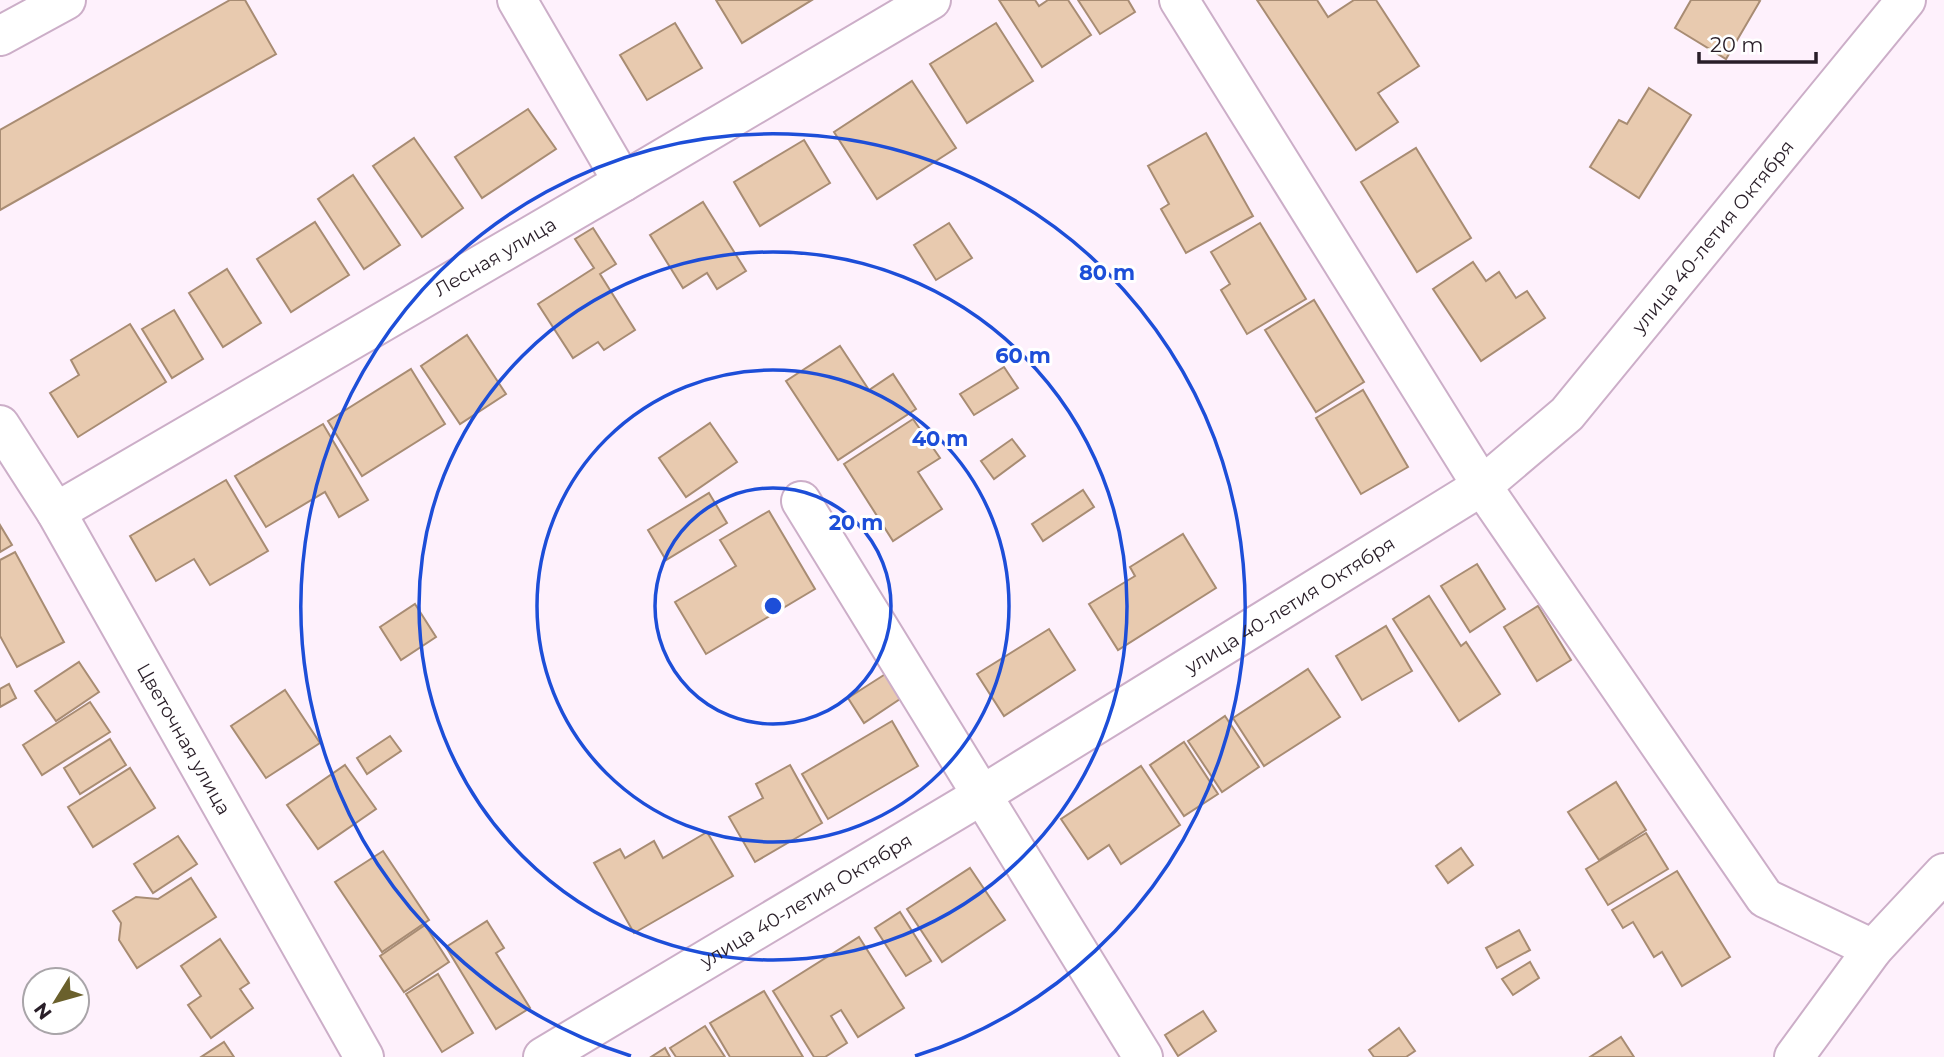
<svg xmlns="http://www.w3.org/2000/svg" width="1944" height="1057" font-family="Montserrat,sans-serif">
	<style>
		.building { fill: #e8caaf; stroke: #a88c73; stroke-width: 2 }
		.lines { fill: none; stroke-linecap: round; stroke-linejoin: round }
		.minor-casing { stroke: #ccaec8; stroke-width: 42 }
		.minor { stroke: #fff; stroke-width: 38 }
		.ring { fill: none; stroke: #1d4ed8; stroke-width: 3.5 }
		.labels { text-anchor: middle; stroke-width: 6; stroke-linejoin: round; paint-order: stroke }
		.street-label { font-size: 19px; fill: #291e28; stroke: #fff }
		.centre { fill: #1d4ed8; stroke: #fff; stroke-width: 3.5 }
		.ring-label { font-size: 21px; text-anchor: middle; font-weight: bold; fill: #1d4ed8; stroke: #fff; stroke-width: 6; stroke-linejoin: round; paint-order: stroke }
	</style>
	<rect width="100%" height="100%" fill="#fef1fc"/>
	<g class="building">
		<polygon points="230,0 245,0 276,54 0,210 0,130"/>
		<polygon points="716,0 812,0 742,43"/>
		<polygon points="999,0 1035,0 1039,6 1048,0 1068,0 1091,35 1042,67"/>
		<polygon points="1078,0 1128,0 1135,12 1100,34"/>
		<polygon points="1257,0 1317,0 1328,17 1354,0 1376,0 1419,66 1378,93 1398,122 1356,150"/>
		<polygon points="1691,0 1758,0 1760,1 1726,59 1675,28"/>
		<polygon points="675,23 702,68 647,100 620,55"/>
		<polygon points="996,23 1033,81 967,123 930,64"/>
		<polygon points="912,81 956,148 877,199 834,132"/>
		<polygon points="1649,88 1691,115 1639,198 1590,167 1619,120 1627,124"/>
		<polygon points="528,109 556,149 482,198 455,157"/>
		<polygon points="1206,133 1253,216 1186,253 1161,209 1169,204 1148,166"/>
		<polygon points="414,138 463,208 422,237 373,166"/>
		<polygon points="804,140 830,183 760,226 734,182"/>
		<polygon points="1416,148 1471,238 1417,272 1361,182"/>
		<polygon points="353,175 400,245 364,269 318,199"/>
		<polygon points="703,202 746,271 717,289 707,273 683,288 650,235"/>
		<polygon points="315,222 349,275 291,312 257,259"/>
		<polygon points="949,223 972,258 936,280 914,245"/>
		<polygon points="1260,223 1306,299 1247,334 1221,290 1230,284 1211,252"/>
		<polygon points="593,228 616,264 600,274 635,330 604,350 598,342 573,358 538,304 594,268 575,239"/>
		<polygon points="1473,262 1486,281 1499,272 1516,298 1527,291 1545,318 1481,361 1433,289"/>
		<polygon points="227,269 261,323 223,347 189,293"/>
		<polygon points="1314,300 1364,382 1316,412 1265,330"/>
		<polygon points="174,310 203,359 172,378 142,329"/>
		<polygon points="130,324 166,382 78,437 50,393 79,375 71,360"/>
		<polygon points="467,335 506,394 460,424 421,366"/>
		<polygon points="840,346 869,390 893,374 916,409 838,460 786,381"/>
		<polygon points="1004,367 1018,388 974,415 960,394"/>
		<polygon points="411,369 445,424 362,476 328,421"/>
		<polygon points="1363,390 1408,467 1361,494 1316,418"/>
		<polygon points="913,419 940,458 918,472 942,509 893,541 844,464"/>
		<polygon points="710,423 737,462 686,497 659,458"/>
		<polygon points="323,424 368,500 339,517 325,492 266,527 235,476"/>
		<polygon points="1012,439 1025,456 994,479 981,461"/>
		<polygon points="226,480 268,551 210,585 194,559 156,581 130,536"/>
		<polygon points="1083,490 1094,507 1043,541 1032,524"/>
		<polygon points="709,493 727,523 666,560 648,530"/>
		<polygon points="769,511 815,589 706,654 675,602 736,566 720,540"/>
		<polygon points="0,525 12,545 0,552"/>
		<polygon points="1183,534 1216,588 1118,650 1089,604 1135,576 1130,567"/>
		<polygon points="15,552 64,642 17,667 0,636 0,560"/>
		<polygon points="1477,564 1505,609 1470,632 1441,586"/>
		<polygon points="1429,596 1461,646 1466,642 1500,694 1459,721 1393,619"/>
		<polygon points="415,604 436,637 401,660 380,627"/>
		<polygon points="1538,606 1571,660 1537,681 1504,627"/>
		<polygon points="1386,626 1412,671 1362,700 1336,656"/>
		<polygon points="1049,629 1075,670 1004,716 977,674"/>
		<polygon points="79,662 99,692 56,721 35,691"/>
		<polygon points="1308,669 1340,717 1264,766 1233,718"/>
		<polygon points="887,673 903,697 864,723 848,698"/>
		<polygon points="9,684 16,698 0,707 0,689"/>
		<polygon points="285,690 320,743 266,778 231,726"/>
		<polygon points="90,702 110,732 42,775 23,745"/>
		<polygon points="1225,716 1259,767 1222,792 1188,741"/>
		<polygon points="892,721 918,766 828,819 802,774"/>
		<polygon points="390,736 401,751 367,774 357,758"/>
		<polygon points="110,739 126,765 80,794 64,768"/>
		<polygon points="1184,742 1218,794 1184,816 1150,765"/>
		<polygon points="345,765 376,809 318,849 287,805"/>
		<polygon points="790,765 822,823 755,862 729,817 763,798 756,784"/>
		<polygon points="1141,766 1180,825 1121,864 1109,845 1088,859 1061,819"/>
		<polygon points="130,768 155,808 93,847 68,807"/>
		<polygon points="1616,782 1646,830 1599,860 1568,812"/>
		<polygon points="707,832 733,876 634,933 594,863 620,849 625,858 654,841 663,858"/>
		<polygon points="1646,833 1668,869 1608,905 1586,869"/>
		<polygon points="178,836 197,864 153,893 134,864"/>
		<polygon points="1461,848 1473,865 1448,883 1436,866"/>
		<polygon points="383,851 429,920 382,952 335,882"/>
		<polygon points="970,868 1005,920 942,962 907,909"/>
		<polygon points="1677,871 1730,957 1682,986 1662,952 1654,957 1633,922 1623,928 1612,910"/>
		<polygon points="191,878 216,917 137,968 119,940 121,923 113,911 136,897 158,899"/>
		<polygon points="900,912 931,961 906,976 875,928"/>
		<polygon points="487,921 504,948 496,953 530,1008 496,1029 446,947"/>
		<polygon points="425,925 449,962 404,992 380,956"/>
		<polygon points="1519,930 1530,950 1497,968 1486,948"/>
		<polygon points="859,937 904,1008 858,1037 841,1010 831,1016 847,1043 825,1057 814,1057 773,991"/>
		<polygon points="220,939 249,983 240,989 253,1008 211,1038 188,1005 201,996 181,966"/>
		<polygon points="1530,962 1539,978 1513,995 1502,979"/>
		<polygon points="438,974 473,1033 442,1052 406,994"/>
		<polygon points="764,991 803,1057 730,1057 710,1023"/>
		<polygon points="1203,1011 1216,1031 1178,1056 1165,1035"/>
		<polygon points="705,1026 725,1057 676,1057 670,1048"/>
		<polygon points="1399,1028 1415,1051 1406,1057 1374,1057 1369,1050"/>
		<polygon points="1621,1037 1634,1057 1590,1057"/>
		<polygon points="224,1042 234,1057 201,1057"/>
		<polygon points="665,1048 670,1057 651,1057"/>
	</g>
	<g class="lines">
		<defs>
			<g id="minor">
				<polyline points="517,0 623,182"/>
				<polyline points="1179,0 1482,486 1765,898 1873,949 1794,1057"/>
				<polyline points="0,36 66,0"/>
				<path id="s1" d="M0 425 56 512 364 1057"/>
				<polyline points="801,501 1143,1057"/>
				<path id="s2" d="M56 512 623 182 931 0"/>
				<polyline points="1873,949 1944,873"/>
				<path id="s3" d="M543 1057 982 795 1482 486 1567 414 1906 0"/>
			</g>
		</defs>
		<use href="#minor" class="minor-casing"/>
		<use href="#minor" class="minor"/>
	</g>
	<g class="ring">
		<circle cx="773" cy="606" r="118"/>
		<circle cx="773" cy="606" r="236"/>
		<circle cx="773" cy="606" r="354"/>
		<path d="M631 1056A472 472 0 1 1 915 1056"/>
	</g>
	<g class="labels">
		<g class="street-label">
			<text dy="7" stroke="none"><textPath href="#s3" startOffset="1440">улица 40-летия Октября</textPath></text>
			<text dy="7" stroke="none"><textPath href="#s2" startOffset="508">Лесная улица</textPath></text>
			<text dy="7" stroke="none"><textPath href="#s3" startOffset="873">улица 40-летия Октября</textPath></text>
			<text dy="7" stroke="none"><textPath href="#s1" startOffset="364">Цветочная улица</textPath></text>
			<text dy="7" stroke="none"><textPath href="#s3" startOffset="306">улица 40-летия Октября</textPath></text>
		</g>
	</g>
	<circle cx="773" cy="606" r="10" class="centre"/>
	<g class="ring-label">
		<text x="1107" y="280">80 m</text>
		<text x="1023" y="363">60 m</text>
		<text x="940" y="446">40 m</text>
		<text x="856" y="530">20 m</text>
	</g>
	<g transform="translate(56 1001) rotate(233)"><circle r="33" fill="#ffffff" stroke="#a9a5a9" stroke-width="2"/>
	<path d="M0-5L12 26L0 18L-12 26Z" fill="#6a602c"/>
	<text y="-10" font-size="19" font-weight="bold" text-anchor="middle" fill="#291e28">N</text>
	</g>
	<path d="M1699 52v10h117v-10" fill="none" stroke="#291e28" stroke-width="3.5"/>
	<text x="1710" y="52" font-size="21" fill="#291e28" stroke="#ffffff" stroke-width="5" paint-order="stroke">20 m</text>
</svg>
